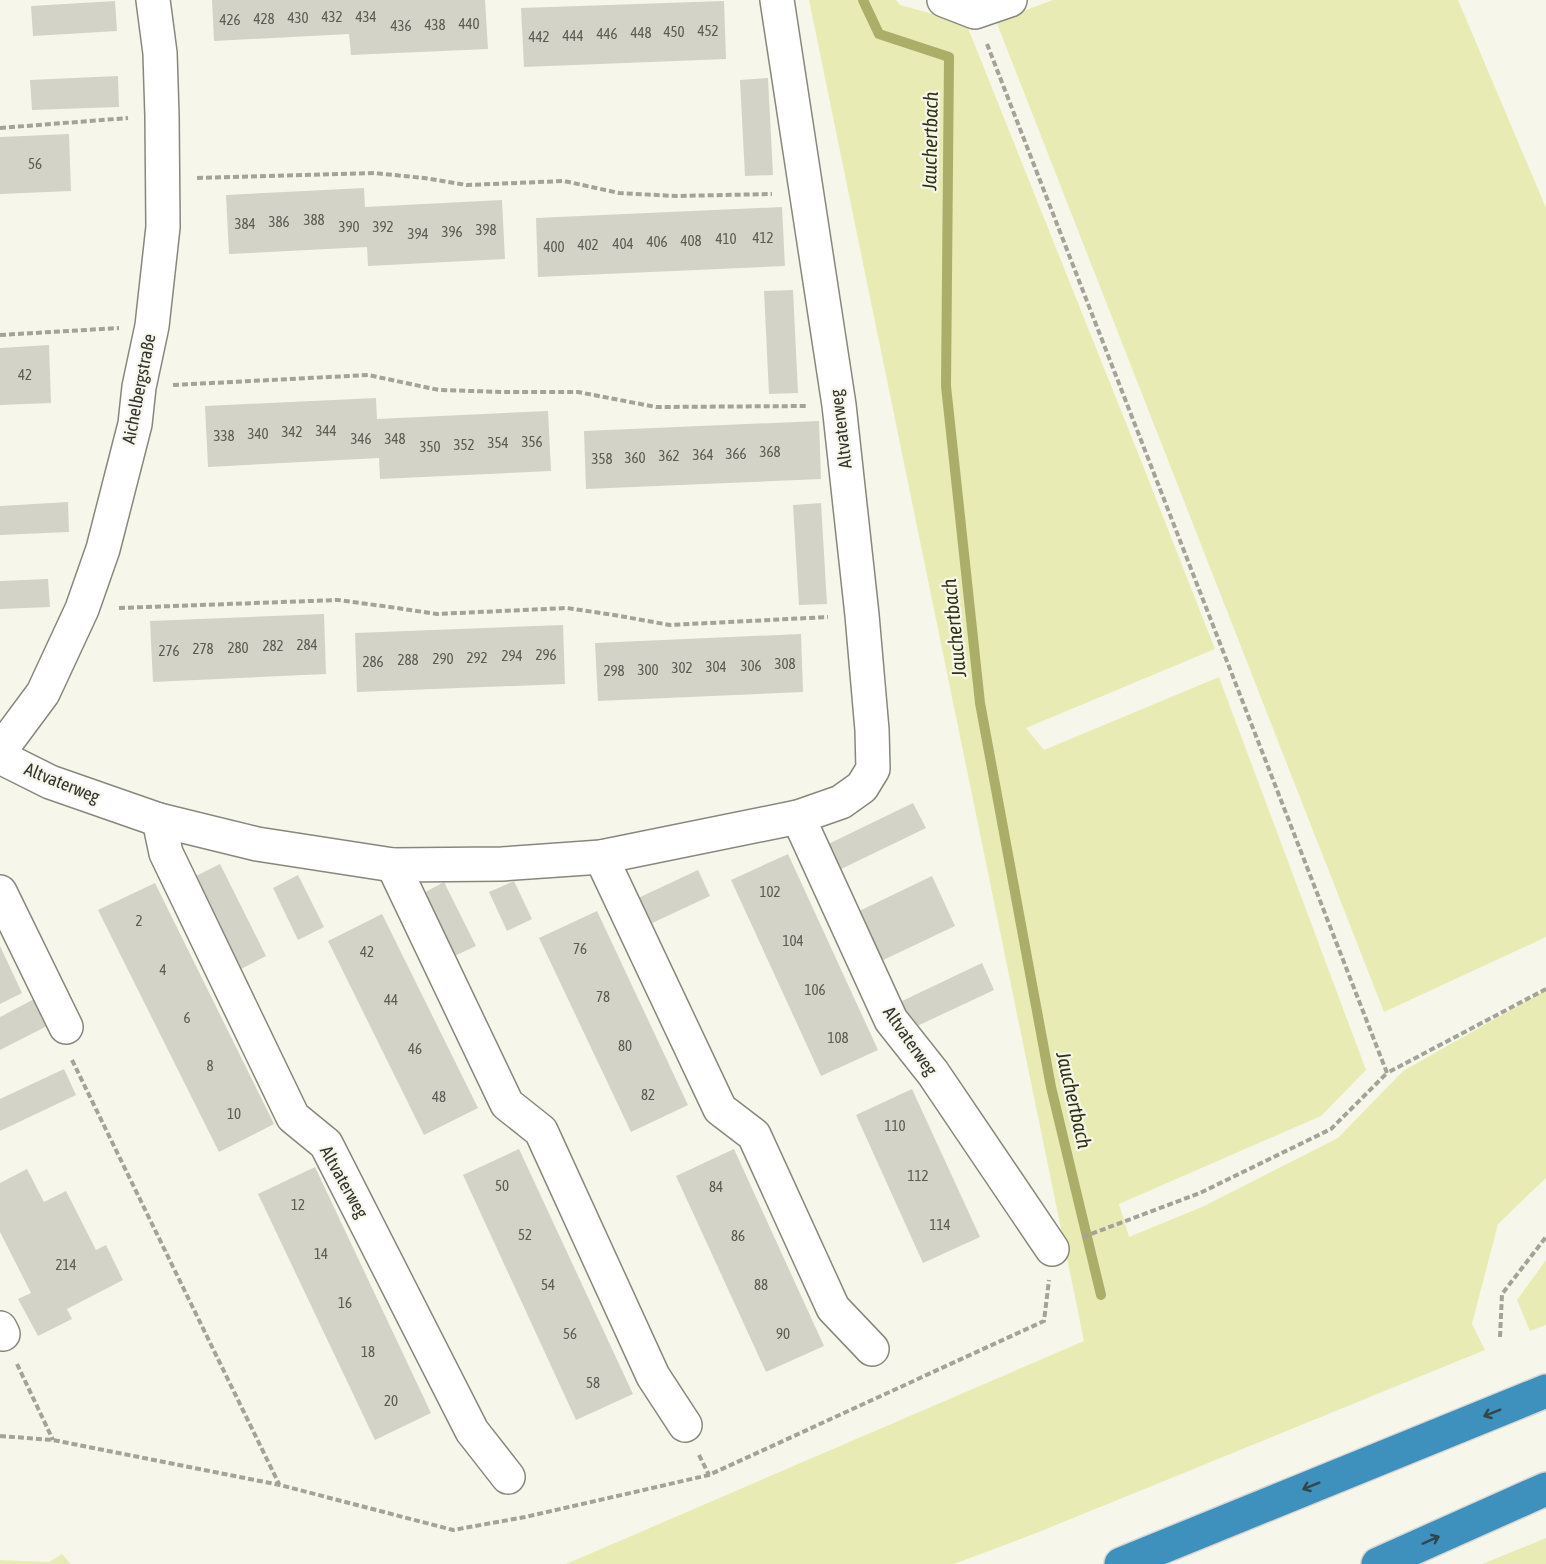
<svg xmlns="http://www.w3.org/2000/svg" width="1546" height="1564" font-family="'Asap Condensed',sans-serif">
	<style>
		.green { fill: #e8ecb4 }
		.lines { fill: none; stroke-linecap: round; stroke-linejoin: round }
		.stream { stroke: #aaae69; stroke-width: 10 }
		.building { fill: #d3d4c7 }
		.street-casing { stroke: #87887c; stroke-width: 36 }
		.highway-casing { stroke: #d6d6d5; stroke-width: 36 }
		.path { stroke: #a2a399; stroke-width: 4; stroke-dasharray: 6 3; stroke-linecap: butt }
		.street { stroke: #fff; stroke-width: 33 }
		.highway { stroke: #3e90bd; stroke-width: 33 }
		.oneway { stroke: #35464b }
		.labels { text-anchor: middle; stroke-width: 4.5; stroke-linejoin: round; paint-order: stroke }
		.number-label { font-size: 15px; fill: #5b5c55 }
		.street-label { font-size: 18px; fill: #33342f; stroke: #f6f7ea }
		.water-label { font-size: 20px; font-style: italic; fill: #303112; stroke: #f6f7ea }
	</style>
	<rect width="100%" height="100%" fill="#f6f7ea"/>
	<g class="green">
		<polygon points="809,0 896,0 900,5 966,23 1140,458 1215,649 1026,728 1044,750 1219,677 1366,1070 1321,1116 1119,1204 1129,1237 1204,1206 1338,1138 1403,1071 1546,990 1546,1178 1498,1224 1472,1324 1485,1350 1034,1534 954,1564 566,1564 1084,1341"/>
		<polygon points="1053,0 1458,0 1546,208 1546,937 1384,1012 996,21"/>
		<polygon points="1546,1260 1546,1325 1530,1331 1517,1300"/>
		<polygon points="1546,1538 1546,1564 1482,1564"/>
		<polygon points="62,1554 71,1564 0,1564 0,1560 49,1562"/>
	</g>
	<g class="lines">
		<polyline class="stream" points="863,0 879,34 949,57 946,386 980,703 1051,1087 1101,1295"/>
	</g>
	<g class="building">
		<polygon points="212,0 485,0 488,49 351,55 349,34 214,41"/>
		<polygon points="115,1 117,31 33,36 31,6"/>
		<polygon points="724,1 726,59 524,67 521,8"/>
		<polygon points="118,76 119,107 32,110 30,80"/>
		<polygon points="768,78 773,175 745,176 740,80"/>
		<polygon points="69,134 71,191 0,194 0,137"/>
		<polygon points="364,188 365,207 502,200 505,259 368,266 367,247 229,254 226,195"/>
		<polygon points="782,207 785,266 538,277 536,218"/>
		<polygon points="793,290 798,393 769,394 764,291"/>
		<polygon points="49,345 51,403 0,405 0,348"/>
		<polygon points="376,398 377,419 548,411 551,471 380,479 379,458 208,467 205,406"/>
		<polygon points="819,421 821,479 586,489 584,431"/>
		<polygon points="68,502 69,532 0,535 0,506"/>
		<polygon points="821,503 827,604 799,605 793,505"/>
		<polygon points="48,579 50,607 0,609 0,581"/>
		<polygon points="324,614 326,674 153,682 150,621"/>
		<polygon points="563,625 565,684 357,692 355,633"/>
		<polygon points="801,634 803,692 598,701 595,643"/>
		<polygon points="913,803 926,828 835,872 822,847"/>
		<polygon points="788,854 878,1050 821,1076 731,880"/>
		<polygon points="220,864 266,956 239,970 192,878"/>
		<polygon points="698,870 710,896 646,926 634,900"/>
		<polygon points="298,875 324,927 298,940 273,888"/>
		<polygon points="932,876 955,926 877,963 853,914"/>
		<polygon points="514,881 532,919 507,931 489,892"/>
		<polygon points="444,882 476,946 450,958 420,895"/>
		<polygon points="155,883 274,1124 219,1152 98,910"/>
		<polygon points="597,911 688,1105 631,1132 539,938"/>
		<polygon points="382,914 478,1108 424,1135 328,941"/>
		<polygon points="0,946 22,993 0,1004"/>
		<polygon points="982,963 994,990 913,1028 900,1002"/>
		<polygon points="36,998 49,1025 0,1050 0,1017"/>
		<polygon points="64,1069 76,1095 0,1131 0,1099"/>
		<polygon points="912,1089 980,1237 923,1263 856,1115"/>
		<polygon points="519,1149 633,1394 576,1420 463,1175"/>
		<polygon points="734,1149 824,1346 766,1372 676,1176"/>
		<polygon points="315,1167 431,1413 375,1440 258,1194"/>
		<polygon points="27,1169 44,1202 66,1191 96,1250 106,1245 123,1280 67,1309 72,1319 38,1336 18,1299 31,1293 0,1232 0,1183"/>
	</g>
	<g class="lines">
		<defs>
			<g id="street">
				<polyline points="944,0 975,12 1010,0"/>
				<polyline points="0,751 43,693 82,609 103,549 135,424 139,387 152,326 163,227 162,116 160,53 153,0"/>
				<polyline points="0,757 50,782 159,820 257,844 393,865 502,864 601,857 798,817 841,802 862,787 873,769 872,730 862,615 839,405 777,0"/>
				<polyline points="798,817 891,1020 933,1073 1052,1249"/>
				<polyline points="159,820 166,853 293,1117 326,1144 472,1431 508,1477"/>
				<polyline points="601,857 720,1109 754,1135 833,1308 872,1349"/>
				<polyline points="393,865 507,1104 541,1131 653,1376 685,1425"/>
				<polyline points="0,892 66,1027"/>
				<polyline points="0,1328 3,1334"/>
			</g>
			<g id="highway">
				<polyline points="1121,1564 1546,1391"/>
				<polyline points="1378,1564 1546,1489"/>
			</g>
		</defs>
		<use href="#street" class="street-casing"/>
		<use href="#highway" class="highway-casing"/>
		<g class="path">
			<polyline points="987,44 1387,1073 1546,989"/>
			<polyline points="0,128 128,118"/>
			<polyline points="197,178 374,173 424,178 467,185 564,181 619,193 675,196 772,194"/>
			<polyline points="0,335 119,328"/>
			<polyline points="173,385 368,375 439,390 504,392 578,392 656,407 807,406"/>
			<polyline points="119,608 338,600 390,607 437,614 567,608 614,615 670,625 828,617"/>
			<polyline points="72,1060 279,1484"/>
			<polyline points="1083,1237 1200,1193 1331,1129 1387,1073"/>
			<polyline points="1500,1337 1502,1294 1546,1237"/>
			<polyline points="17,1364 53,1440"/>
			<polyline points="0,1436 53,1440 280,1485 453,1530 525,1517 709,1475 1044,1321 1049,1280"/>
			<polyline points="699,1455 709,1475"/>
		</g>
		<use href="#street" class="street"/>
		<use href="#highway" class="highway"/>
	</g>
	<defs><path id="oneway-shaft" d="M-6 0H5M1.5-3L5.5 0L1.5 3" fill="none" stroke-width="1.6" stroke-linecap="round" stroke-linejoin="round" transform="scale(1.5)"/></defs>
	<g class="oneway">
		<use href="#oneway-shaft" transform="translate(1492 1413) rotate(158)"/>
		<use href="#oneway-shaft" transform="translate(1311 1486) rotate(158)"/>
		<use href="#oneway-shaft" transform="translate(1431 1540) rotate(-24)"/>
	</g>
	<g class="labels">
		<g class="number-label">
			<text x="332" y="22">432</text>
			<text x="366" y="22">434</text>
			<text x="298" y="23">430</text>
			<text x="264" y="24">428</text>
			<text x="230" y="25">426</text>
			<text x="469" y="29">440</text>
			<text x="435" y="30">438</text>
			<text x="401" y="31">436</text>
			<text x="708" y="36">452</text>
			<text x="674" y="37">450</text>
			<text x="641" y="38">448</text>
			<text x="607" y="39">446</text>
			<text x="573" y="41">444</text>
			<text x="539" y="42">442</text>
			<text x="35" y="169">56</text>
			<text x="314" y="225">388</text>
			<text x="279" y="227">386</text>
			<text x="245" y="229">384</text>
			<text x="349" y="232">390</text>
			<text x="383" y="232">392</text>
			<text x="486" y="235">398</text>
			<text x="452" y="237">396</text>
			<text x="418" y="239">394</text>
			<text x="763" y="243">412</text>
			<text x="726" y="244">410</text>
			<text x="691" y="246">408</text>
			<text x="657" y="247">406</text>
			<text x="623" y="249">404</text>
			<text x="588" y="250">402</text>
			<text x="554" y="252">400</text>
			<text x="25" y="380">42</text>
			<text x="326" y="436">344</text>
			<text x="292" y="437">342</text>
			<text x="258" y="439">340</text>
			<text x="224" y="441">338</text>
			<text x="361" y="444">346</text>
			<text x="395" y="444">348</text>
			<text x="532" y="447">356</text>
			<text x="498" y="448">354</text>
			<text x="464" y="450">352</text>
			<text x="430" y="452">350</text>
			<text x="770" y="457">368</text>
			<text x="736" y="459">366</text>
			<text x="703" y="460">364</text>
			<text x="669" y="461">362</text>
			<text x="635" y="463">360</text>
			<text x="602" y="464">358</text>
			<text x="307" y="650">284</text>
			<text x="273" y="651">282</text>
			<text x="238" y="653">280</text>
			<text x="203" y="654">278</text>
			<text x="169" y="656">276</text>
			<text x="546" y="660">296</text>
			<text x="512" y="661">294</text>
			<text x="477" y="663">292</text>
			<text x="443" y="664">290</text>
			<text x="408" y="665">288</text>
			<text x="373" y="667">286</text>
			<text x="785" y="669">308</text>
			<text x="751" y="671">306</text>
			<text x="716" y="672">304</text>
			<text x="682" y="673">302</text>
			<text x="648" y="675">300</text>
			<text x="614" y="676">298</text>
			<text x="770" y="897">102</text>
			<text x="139" y="926">2</text>
			<text x="793" y="946">104</text>
			<text x="580" y="954">76</text>
			<text x="367" y="957">42</text>
			<text x="163" y="975">4</text>
			<text x="815" y="995">106</text>
			<text x="603" y="1002">78</text>
			<text x="391" y="1005">44</text>
			<text x="187" y="1023">6</text>
			<text x="838" y="1043">108</text>
			<text x="625" y="1051">80</text>
			<text x="415" y="1054">46</text>
			<text x="210" y="1071">8</text>
			<text x="648" y="1100">82</text>
			<text x="439" y="1102">48</text>
			<text x="234" y="1119">10</text>
			<text x="895" y="1131">110</text>
			<text x="918" y="1181">112</text>
			<text x="502" y="1191">50</text>
			<text x="716" y="1192">84</text>
			<text x="298" y="1210">12</text>
			<text x="940" y="1230">114</text>
			<text x="525" y="1240">52</text>
			<text x="738" y="1241">86</text>
			<text x="321" y="1259">14</text>
			<text x="66" y="1270">214</text>
			<text x="548" y="1290">54</text>
			<text x="761" y="1290">88</text>
			<text x="345" y="1308">16</text>
			<text x="570" y="1339">56</text>
			<text x="783" y="1339">90</text>
			<text x="368" y="1357">18</text>
			<text x="593" y="1388">58</text>
			<text x="391" y="1406">20</text>
		</g>
		<g class="street-label">
			<text transform="translate(139 389) rotate(-79)" y="6">Aichelbergstraße</text>
			<text transform="translate(841 429) rotate(-97)" y="6">Altvaterweg</text>
			<text transform="translate(62 783) rotate(22)" y="6">Altvaterweg</text>
			<text transform="translate(910 1041) rotate(55)" y="6">Altvaterweg</text>
			<text transform="translate(344 1182) rotate(61)" y="6">Altvaterweg</text>
		</g>
		<g class="water-label">
			<text transform="translate(930 141) rotate(-89)" y="7">Jauchertbach</text>
			<text transform="translate(954 628) rotate(-96)" y="7">Jauchertbach</text>
			<text transform="translate(1074 1100) rotate(77)" y="7">Jauchertbach</text>
		</g>
	</g>
</svg>
